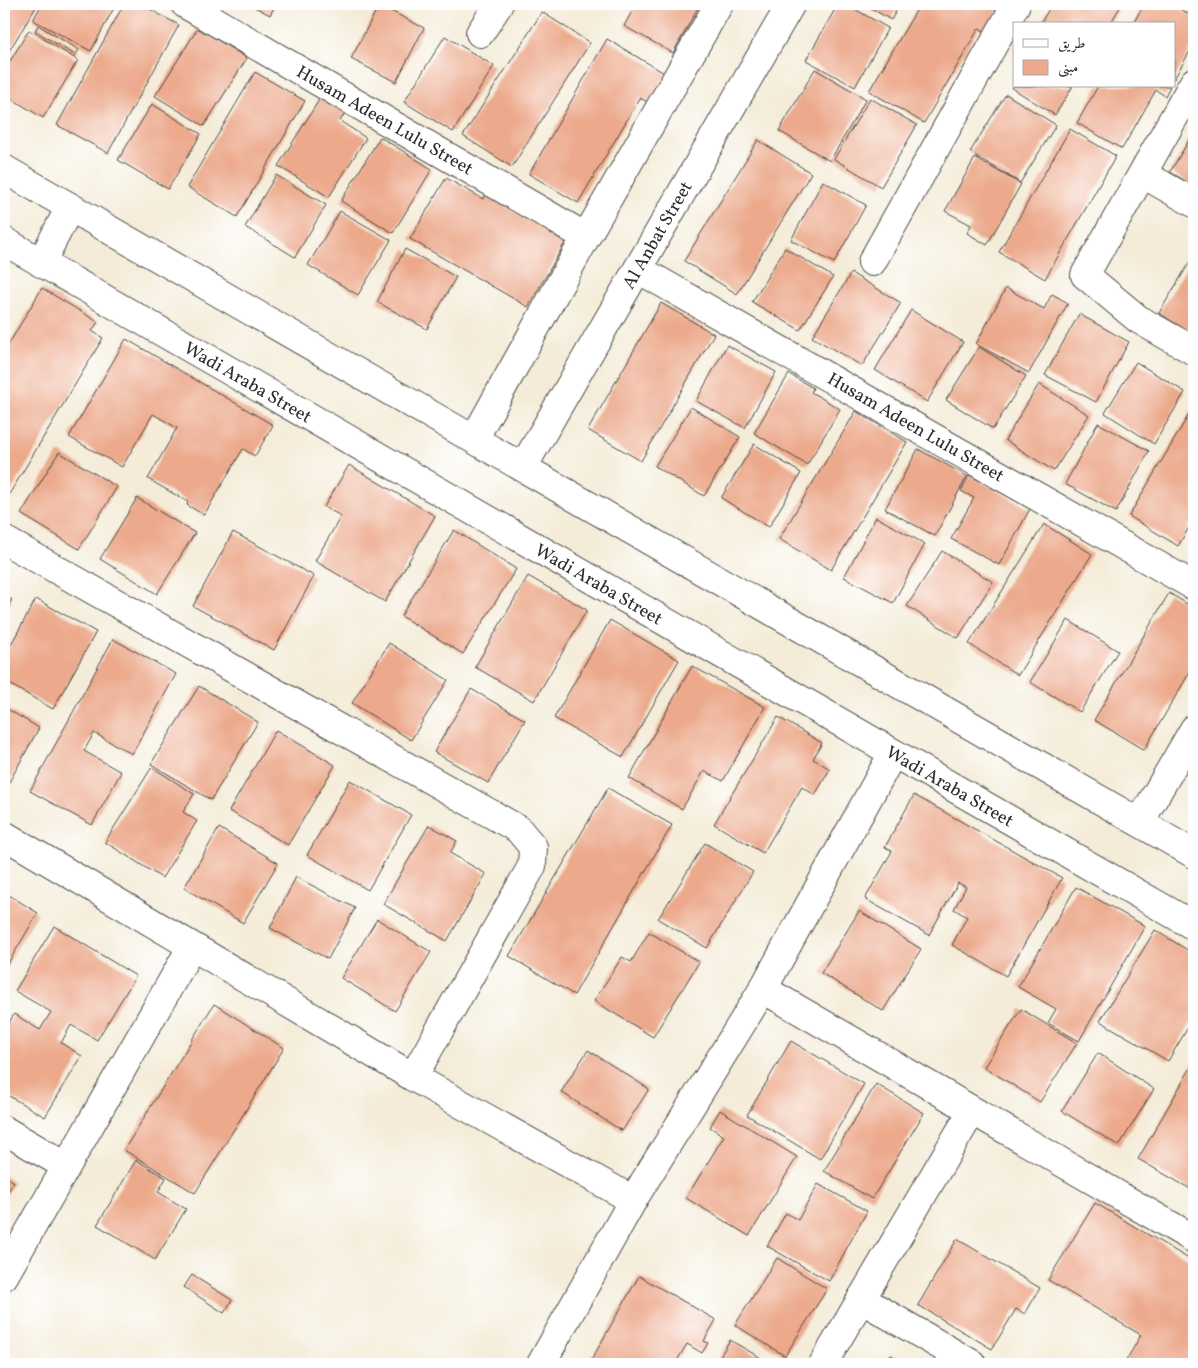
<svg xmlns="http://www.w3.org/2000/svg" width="1198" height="1368" font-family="Vollkorn,Amiri,serif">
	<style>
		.building { fill: #eca98b }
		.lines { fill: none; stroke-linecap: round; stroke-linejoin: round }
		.minor-casing { stroke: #494845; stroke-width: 30 }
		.major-casing { stroke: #494845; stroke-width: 30 }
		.minor { stroke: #fff; stroke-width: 28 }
		.major { stroke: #fff; stroke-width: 28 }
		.labels { text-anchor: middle; stroke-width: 4; stroke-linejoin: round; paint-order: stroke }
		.street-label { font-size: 18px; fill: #2b2b2b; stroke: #fff }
	</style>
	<rect width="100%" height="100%" fill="#fff"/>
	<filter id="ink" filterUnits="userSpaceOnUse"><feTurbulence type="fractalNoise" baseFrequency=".02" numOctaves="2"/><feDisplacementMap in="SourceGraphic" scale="10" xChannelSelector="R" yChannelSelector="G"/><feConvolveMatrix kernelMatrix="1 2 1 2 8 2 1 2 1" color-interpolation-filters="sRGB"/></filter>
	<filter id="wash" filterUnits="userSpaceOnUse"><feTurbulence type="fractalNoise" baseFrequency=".0096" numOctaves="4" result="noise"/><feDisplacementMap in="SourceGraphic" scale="20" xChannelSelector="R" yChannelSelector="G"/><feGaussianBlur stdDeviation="1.12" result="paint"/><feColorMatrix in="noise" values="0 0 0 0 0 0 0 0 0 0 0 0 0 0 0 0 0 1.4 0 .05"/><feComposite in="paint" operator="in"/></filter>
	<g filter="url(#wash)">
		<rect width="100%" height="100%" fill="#f4ecd8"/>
		<g id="blocks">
			<g class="building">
				<polygon points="4,4 38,4 4,59"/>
				<polygon points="42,4 116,4 91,51 33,20"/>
				<polygon points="124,4 140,4 179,25 108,153 57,125"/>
				<polygon points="249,4 276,4 270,15"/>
				<polygon points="636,4 700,4 673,53 624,26"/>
				<polygon points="838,4 846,4 888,28 855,87 806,60"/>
				<polygon points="864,4 900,4 891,20"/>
				<polygon points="920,4 1002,4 986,32 979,28 924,123 869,91"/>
				<polygon points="1052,4 1122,4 1110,24 1040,24"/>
				<polygon points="1144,4 1171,4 1194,17 1194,44 1174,79 1174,24 1133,24"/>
				<polygon points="379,5 424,28 396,82 351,59"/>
				<polygon points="542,12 590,43 512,167 463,136"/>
				<polygon points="38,25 79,50 75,55 35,31"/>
				<polygon points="198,28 247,58 204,126 155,96"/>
				<polygon points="29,30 78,60 43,118 4,94 4,71"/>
				<polygon points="445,36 494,66 453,132 404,102"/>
				<polygon points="607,39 666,74 649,103 640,98 578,203 529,174"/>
				<polygon points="815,69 866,99 830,161 779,131"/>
				<polygon points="255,72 305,101 237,217 187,187"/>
				<polygon points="1014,86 1073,86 1055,115 1012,88"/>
				<polygon points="1098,86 1170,86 1165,96 1156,90 1122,149 1077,123"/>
				<polygon points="1006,94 1056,125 1020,183 970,152"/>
				<polygon points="322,95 347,110 340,121 366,138 329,197 278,166"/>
				<polygon points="870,98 917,125 881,187 834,159"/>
				<polygon points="152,104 201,134 168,189 118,160"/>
				<polygon points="1070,129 1116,156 1045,279 999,252"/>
				<polygon points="1194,132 1194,186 1170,172"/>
				<polygon points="380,137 432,169 393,233 341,201"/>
				<polygon points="758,140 811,173 737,294 684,261"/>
				<polygon points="975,158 1021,184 987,245 967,233 971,225 945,211"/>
				<polygon points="276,175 326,205 295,257 245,227"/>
				<polygon points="446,178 483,199 486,195 566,241 528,307 410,239"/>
				<polygon points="823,181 866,205 834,263 791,240"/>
				<polygon points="340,211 391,240 358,295 308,265"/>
				<polygon points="785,248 833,277 800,330 752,302"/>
				<polygon points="405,249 456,277 427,329 377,302"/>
				<polygon points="1194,255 1194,335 1159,313"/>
				<polygon points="851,273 901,303 862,366 812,337"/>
				<polygon points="42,288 98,322 92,331 103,338 4,503 4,352"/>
				<polygon points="1006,288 1044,309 1052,294 1068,303 1029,373 976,344"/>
				<polygon points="661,303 714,334 641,461 588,430"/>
				<polygon points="911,310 963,342 927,402 875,370"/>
				<polygon points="1079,314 1129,342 1096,402 1045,375"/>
				<polygon points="126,339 273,425 255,456 243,449 204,515 187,505 188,502 148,479 177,428 153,414 122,467 69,437"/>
				<polygon points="727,345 776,372 745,428 696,401"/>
				<polygon points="979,347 1026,376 993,429 946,400"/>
				<polygon points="1136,362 1185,392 1154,444 1105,413"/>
				<polygon points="789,374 813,388 811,392 840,409 807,465 754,433"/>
				<polygon points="1039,384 1089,415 1054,471 1005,440"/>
				<polygon points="1194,406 1194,519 1178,546 1129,516"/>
				<polygon points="691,407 740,437 704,496 655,466"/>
				<polygon points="856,411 907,442 831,570 779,539"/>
				<polygon points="1098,423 1149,451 1116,512 1065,484"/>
				<polygon points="754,444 801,473 769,527 721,498"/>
				<polygon points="918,449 967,476 935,536 885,509"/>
				<polygon points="59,452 117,487 79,549 21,514"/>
				<polygon points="349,465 435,516 385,602 315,561 341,516 324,507"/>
				<polygon points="969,475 1030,509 999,565 951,539 974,498 961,491"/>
				<polygon points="137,498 195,533 157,594 100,559"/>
				<polygon points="876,517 925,544 893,603 844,577"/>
				<polygon points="1044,524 1092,554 1018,675 969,644"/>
				<polygon points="454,530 516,569 463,654 401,616"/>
				<polygon points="233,532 314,576 274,650 193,606"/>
				<polygon points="942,551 993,582 958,638 907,606"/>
				<polygon points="528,576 587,610 534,701 475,667"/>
				<polygon points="1169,593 1194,608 1194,665 1144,750 1094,720"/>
				<polygon points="4,595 12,600 4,613"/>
				<polygon points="36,599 96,632 53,709 4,681 4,657"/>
				<polygon points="610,620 679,660 623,757 554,718"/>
				<polygon points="1068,620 1118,651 1080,712 1030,682"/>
				<polygon points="113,639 176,674 132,754 94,733 84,751 121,772 92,825 30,791"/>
				<polygon points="389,643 448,680 411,740 352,703"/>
				<polygon points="692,666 765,707 723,781 704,771 682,809 629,778"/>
				<polygon points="199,686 258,722 211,800 151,764"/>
				<polygon points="471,689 525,720 488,783 434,752"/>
				<polygon points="4,707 39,728 7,786 4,784"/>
				<polygon points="778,717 822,743 813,759 830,769 815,795 802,787 763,853 714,824"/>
				<polygon points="276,730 335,765 288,845 229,811"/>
				<polygon points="152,767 194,794 183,812 197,821 162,878 105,842"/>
				<polygon points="350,780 411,815 368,890 307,855"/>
				<polygon points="608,788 672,825 574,995 509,956"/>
				<polygon points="914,795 1062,878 1006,976 952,945 967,917 954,909 966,887 958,883 929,935 865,899 892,851 885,847"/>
				<polygon points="429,825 457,841 450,853 486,874 447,941 383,904"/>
				<polygon points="219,828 278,863 243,923 184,888"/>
				<polygon points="705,843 753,872 707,948 658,919"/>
				<polygon points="296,877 355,908 328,959 270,928"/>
				<polygon points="1076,887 1145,926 1079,1041 1048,1023 1056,1009 1018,987"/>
				<polygon points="4,892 38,913 4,970"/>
				<polygon points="859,911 921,949 883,1011 821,973"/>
				<polygon points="377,919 431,952 395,1011 341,978"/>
				<polygon points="54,926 136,976 97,1040 71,1025 61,1043 82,1056 45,1117 4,1093 4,1032 14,1014 40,1030 51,1012 15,991"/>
				<polygon points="1155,930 1194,954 1194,1027 1190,1024 1168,1061 1100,1021"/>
				<polygon points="649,932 699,962 653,1037 594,1001 622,957 631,962"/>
				<polygon points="214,1004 284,1048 195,1193 124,1150"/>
				<polygon points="1021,1009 1077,1043 1040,1102 984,1067"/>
				<polygon points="791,1041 864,1084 820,1159 747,1115"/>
				<polygon points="588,1050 649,1089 622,1131 561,1092"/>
				<polygon points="1098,1053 1154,1089 1119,1146 1062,1111"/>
				<polygon points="1194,1062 1194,1191 1138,1159"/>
				<polygon points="876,1084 924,1113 872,1199 824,1171"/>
				<polygon points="720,1110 797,1157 749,1236 686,1198 724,1136 710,1127"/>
				<polygon points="136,1160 166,1178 158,1192 186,1209 155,1260 97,1225"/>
				<polygon points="4,1175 14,1182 4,1198"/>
				<polygon points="818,1184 867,1211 829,1281 767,1246 786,1213 798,1220"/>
				<polygon points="1095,1203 1194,1262 1194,1364 1124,1364 1141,1335 1048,1280"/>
				<polygon points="957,1239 1040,1288 1025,1314 1016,1309 992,1349 918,1305"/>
				<polygon points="777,1258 827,1289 785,1356 735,1325"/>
				<polygon points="192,1275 232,1300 224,1313 184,1287"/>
				<polygon points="639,1276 716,1320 704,1341 708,1343 702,1353 687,1344 675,1364 589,1364"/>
				<polygon points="730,1340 771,1364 715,1364"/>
				<polygon points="891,1355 906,1364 885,1364"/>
			</g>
		</g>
	</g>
	<g filter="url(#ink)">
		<use href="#blocks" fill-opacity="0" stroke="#494845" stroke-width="1"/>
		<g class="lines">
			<defs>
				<g id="minor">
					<polyline points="185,4 586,237"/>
					<polyline points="480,33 499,4"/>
					<polyline points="1194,82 1085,275 1138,319 1194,351"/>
					<polyline points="1143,174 1194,203"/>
					<polyline points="872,262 1016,4"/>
					<polyline points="638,269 1194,586"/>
					<polyline points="474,439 586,237 719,4"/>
					<polyline points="523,467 791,4"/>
					<polyline points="4,540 518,829 533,847 532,866 413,1077"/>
					<polyline points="1140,822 1194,729"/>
					<polyline points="4,835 413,1077 633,1200"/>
					<polyline points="763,989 1194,1239"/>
					<polyline points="4,1130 66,1166"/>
					<polyline points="4,1276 191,948"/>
					<polyline points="861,1299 972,1364"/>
					<polyline points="541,1364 633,1200 763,989 893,753"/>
					<polyline points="823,1364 972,1111"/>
				</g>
				<g id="major">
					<polyline points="4,169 1194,854"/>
					<polyline points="4,241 1194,926"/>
					<polyline points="41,263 70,207"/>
				</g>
			</defs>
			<use href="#minor" class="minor-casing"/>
			<use href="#major" class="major-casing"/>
			<use href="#minor" class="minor"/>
			<use href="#major" class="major"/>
		</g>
	</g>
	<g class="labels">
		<g class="street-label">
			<text transform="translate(385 120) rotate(30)" y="6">Husam Adeen Lulu Street</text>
			<text transform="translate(657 235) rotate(-60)" y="6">Al Anbat Street</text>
			<text transform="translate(248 382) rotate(30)" y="6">Wadi Araba Street</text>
			<text transform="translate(916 427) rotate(30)" y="6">Husam Adeen Lulu Street</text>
			<text transform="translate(599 584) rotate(30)" y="6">Wadi Araba Street</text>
			<text transform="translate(950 786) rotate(30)" y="6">Wadi Araba Street</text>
		</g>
	</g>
	<rect width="1198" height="1368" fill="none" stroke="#fff" stroke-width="20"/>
	<rect x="1013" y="22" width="162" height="65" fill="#ffffff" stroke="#aaaaaa"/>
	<rect x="1023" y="39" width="25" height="8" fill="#ffffff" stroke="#aaaaaa"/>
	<text x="1058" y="48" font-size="15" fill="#2b2b2b">طريق</text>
	<rect x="1023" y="60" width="25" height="15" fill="#eca98b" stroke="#aaaaaa"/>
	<text x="1058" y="72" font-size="15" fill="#2b2b2b">مبنى</text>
</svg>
